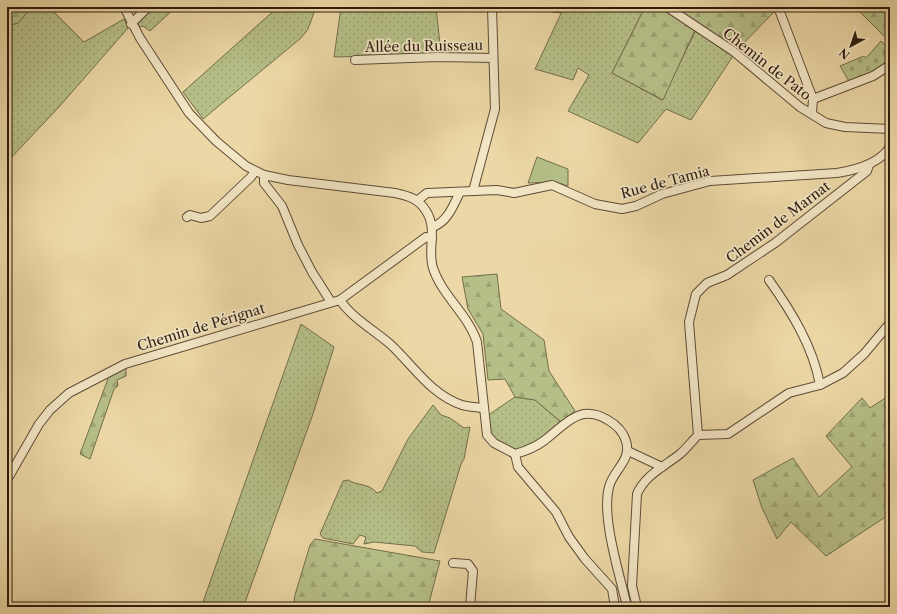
<svg xmlns="http://www.w3.org/2000/svg" width="897" height="614" font-family="'Libre Caslon Text',serif">
	<style>
		.grass { fill: url(#grass-dots); stroke: #726e4c }
		.forest { fill: url(#forest-firs); stroke: #726e4c }
		.cemetery { fill: url(#cemetery-stones); stroke: #726e4c }
		.park { fill: #b6bf88; stroke: #726e4c }
		.lines { fill: none; stroke-linecap: round; stroke-linejoin: round }
		.minor-casing { stroke: #5e4b36; stroke-width: 10 }
		.minor { stroke: #f3e6c5; stroke-width: 8 }
		.labels { text-anchor: middle; stroke-width: 3.5; stroke-linejoin: round; paint-order: stroke }
		.street-label { font-size: 14px; fill: #2e1c11; stroke: #f3e6c5 }
	</style>
	<defs>
		<pattern id="grass-dots" width="8" height="8" patternUnits="userSpaceOnUse"><rect width="8" height="8" fill="#b6bf88"/><path d="M2 2h.1M6 6h.1" fill="none" stroke="#9da474" stroke-width="1.8" stroke-linecap="round"/></pattern>
		<pattern id="forest-firs" width="22" height="20" patternUnits="userSpaceOnUse"><rect width="22" height="20" fill="#b6bf88"/><path d="M5 1l3.5 6h-7zM16 11l3.5 6h-7z" fill="#9da474"/></pattern>
		<pattern id="cemetery-stones" width="16" height="16" patternUnits="userSpaceOnUse"><rect width="16" height="16" fill="#b6bf88"/><path d="M2 7V4a2 2 0 0 1 4 0v3zM10 15v-3a2 2 0 0 1 4 0v3z" fill="#9da474"/></pattern>
	</defs>
	<rect width="100%" height="100%" fill="#ecd8a6"/>
	<filter id="stains"><feTurbulence type="fractalNoise" baseFrequency=".005" numOctaves="4"/><feColorMatrix values="0 0 0 0 .2 0 0 0 0 .09 0 0 0 0 .02 0 0 0 .5 -.17"/></filter>
	<radialGradient id="worn" r=".72"><stop offset=".6" stop-color="#630" stop-opacity="0"/><stop offset="1" stop-color="#630" stop-opacity=".3"/></radialGradient>
	<g class="grass">
		<polygon points="32,7 49,7 84,42 124,19 128,28 58,108 7,162 7,26 18,23"/>
		<polygon points="152,7 176,7 150,31 143,26 138,28 139,19"/>
		<polygon points="278,7 316,7 308,29 301,38 203,119 183,92"/>
		<polygon points="341,7 436,7 441,54 390,57 390,53 379,45 373,46 369,56 334,57"/>
		<polygon points="564,7 645,7 612,73 662,100 696,30 733,56 691,120 666,109 638,143 568,111 589,75 578,68 573,80 535,69"/>
		<polygon points="301,324 334,347 313,414 244,605 203,602"/>
		<path d="M515 397 535 400 561 422 532 445 517 451C494 440 492 441 487 416Z"/>
		<path d="M433 405 441 415 450 418 464 428 470 427 464 459 461 464 434 553 422 552 415 546 374 542 364 544 366 537 360 535 353 544 323 538 320 534 343 481 348 480C358 486 369 483 377 493L382 491 408 439Z"/>
	</g>
	<g class="forest">
		<polygon points="7,7 32,7 18,23 7,26"/>
		<polygon points="511,7 564,7 562,13"/>
		<polygon points="645,7 659,7 695,30 663,100 612,73"/>
		<polygon points="678,7 774,7 775,11 737,50 676,9"/>
		<polygon points="855,7 890,7 890,36 884,36"/>
		<polygon points="497,274 501,309 544,340 549,371 575,411 561,422 535,400 515,397 505,379 488,380 483,334 468,309 462,277"/>
		<polygon points="126,368 126,376 117,380 118,386 114,389 90,459 80,454 109,376"/>
		<polygon points="890,395 890,514 826,556 791,522 777,539 762,508 753,480 793,458 819,497 852,467 826,436 862,398 870,408"/>
		<polygon points="315,539 440,561 428,607 293,607 295,595 310,545"/>
	</g>
	<polygon class="cemetery" points="881,41 890,50 890,57 877,70 850,83 840,66 864,56 866,58"/>
	<polygon class="park" points="537,157 568,169 568,186 556,182 528,183"/>
	<g class="lines">
		<defs>
			<g id="minor">
				<path d="M124 7 140 38 189 113 216 141 246 166 264 175 288 180 395 193C409 196 419 199 426 211 438 229 427 249 433 268 442 296 468 314 477 342L487 435 494 443 515 454C526 451 536 447 545 440 556 432 567 419 580 415 597 410 621 424 626 441 632 461 613 470 609 487 601 518 620 575 627 607"/>
				<polyline points="667,7 733,51 800,107 826,123 845,127 890,129"/>
				<polyline points="778,7 813,99 812,113"/>
				<polyline points="131,24 148,7"/>
				<polyline points="355,60 438,57 493,58"/>
				<polyline points="813,99 873,76 890,65"/>
				<polyline points="264,175 264,183 282,206 298,245 312,272 331,302"/>
				<polyline points="473,191 495,109 492,7"/>
				<path d="M418 200 427 193 497 190 514 193 552 185 595 204 622 209 636 206 662 194 710 181 837 173C856 170 879 164 890 147"/>
				<polyline points="187,217 190,215 201,218 210,216 251,177 255,171"/>
				<path d="M433 227C448 221 453 206 460 192"/>
				<path d="M769 280C791 311 813 346 820 385"/>
				<path d="M340 300C352 318 374 330 390 344 413 365 431 395 462 405 468 407 476 407 483 408"/>
				<polyline points="698,435 689,322 696,294 707,283 727,275 775,243 867,171 869,165"/>
				<polyline points="698,435 728,434 789,393 820,385 843,373 864,354 890,323"/>
				<polyline points="628,451 662,467"/>
				<polyline points="515,454 518,467 556,512 569,537 585,559 612,589 615,607"/>
				<polyline points="7,480 39,424 50,410 69,393 125,364 340,300 426,237 432,239"/>
				<polyline points="453,563 468,564 473,571 470,607"/>
				<path d="M637 607 632 586 637 494C645 475 665 466 680 454 687 448 692 441 698 435"/>
			</g>
		</defs>
		<use href="#minor" class="minor-casing"/>
		<use href="#minor" class="minor"/>
	</g>
	<g class="labels">
		<g class="street-label">
			<text transform="translate(424 46) rotate(-1)" y="5">Allée du Ruisseau</text>
			<text transform="translate(767 64) rotate(38)" y="5">Chemin de Pato</text>
			<text transform="translate(665 182) rotate(-15)" y="5">Rue de Tamia</text>
			<text transform="translate(778 222) rotate(-37)" y="5">Chemin de Marnat</text>
			<text transform="translate(201 327) rotate(-17)" y="5">Chemin de Pérignat</text>
		</g>
	</g>
	<rect width="897" height="614" fill="none" stroke="#ecd8a6" stroke-width="24"/>
	<rect x="8" y="8" width="881" height="598" fill="none" stroke="#2e1c11" stroke-width="2"/>
	<rect x="12" y="12" width="873" height="590" fill="none" stroke="#2e1c11"/>
	<g transform="translate(851 46) rotate(220)" stroke="#f3e6c5" stroke-width="3" paint-order="stroke">
	<path d="M0-3L7 15L0 10L-7 15Z" fill="#2e1c11"/>
	<text y="-6" font-size="11" font-weight="bold" text-anchor="middle" fill="#2e1c11">N</text>
	</g>
	<rect width="100%" height="100%" filter="url(#stains)"/>
	<rect width="100%" height="100%" fill="url(#worn)"/>
</svg>
